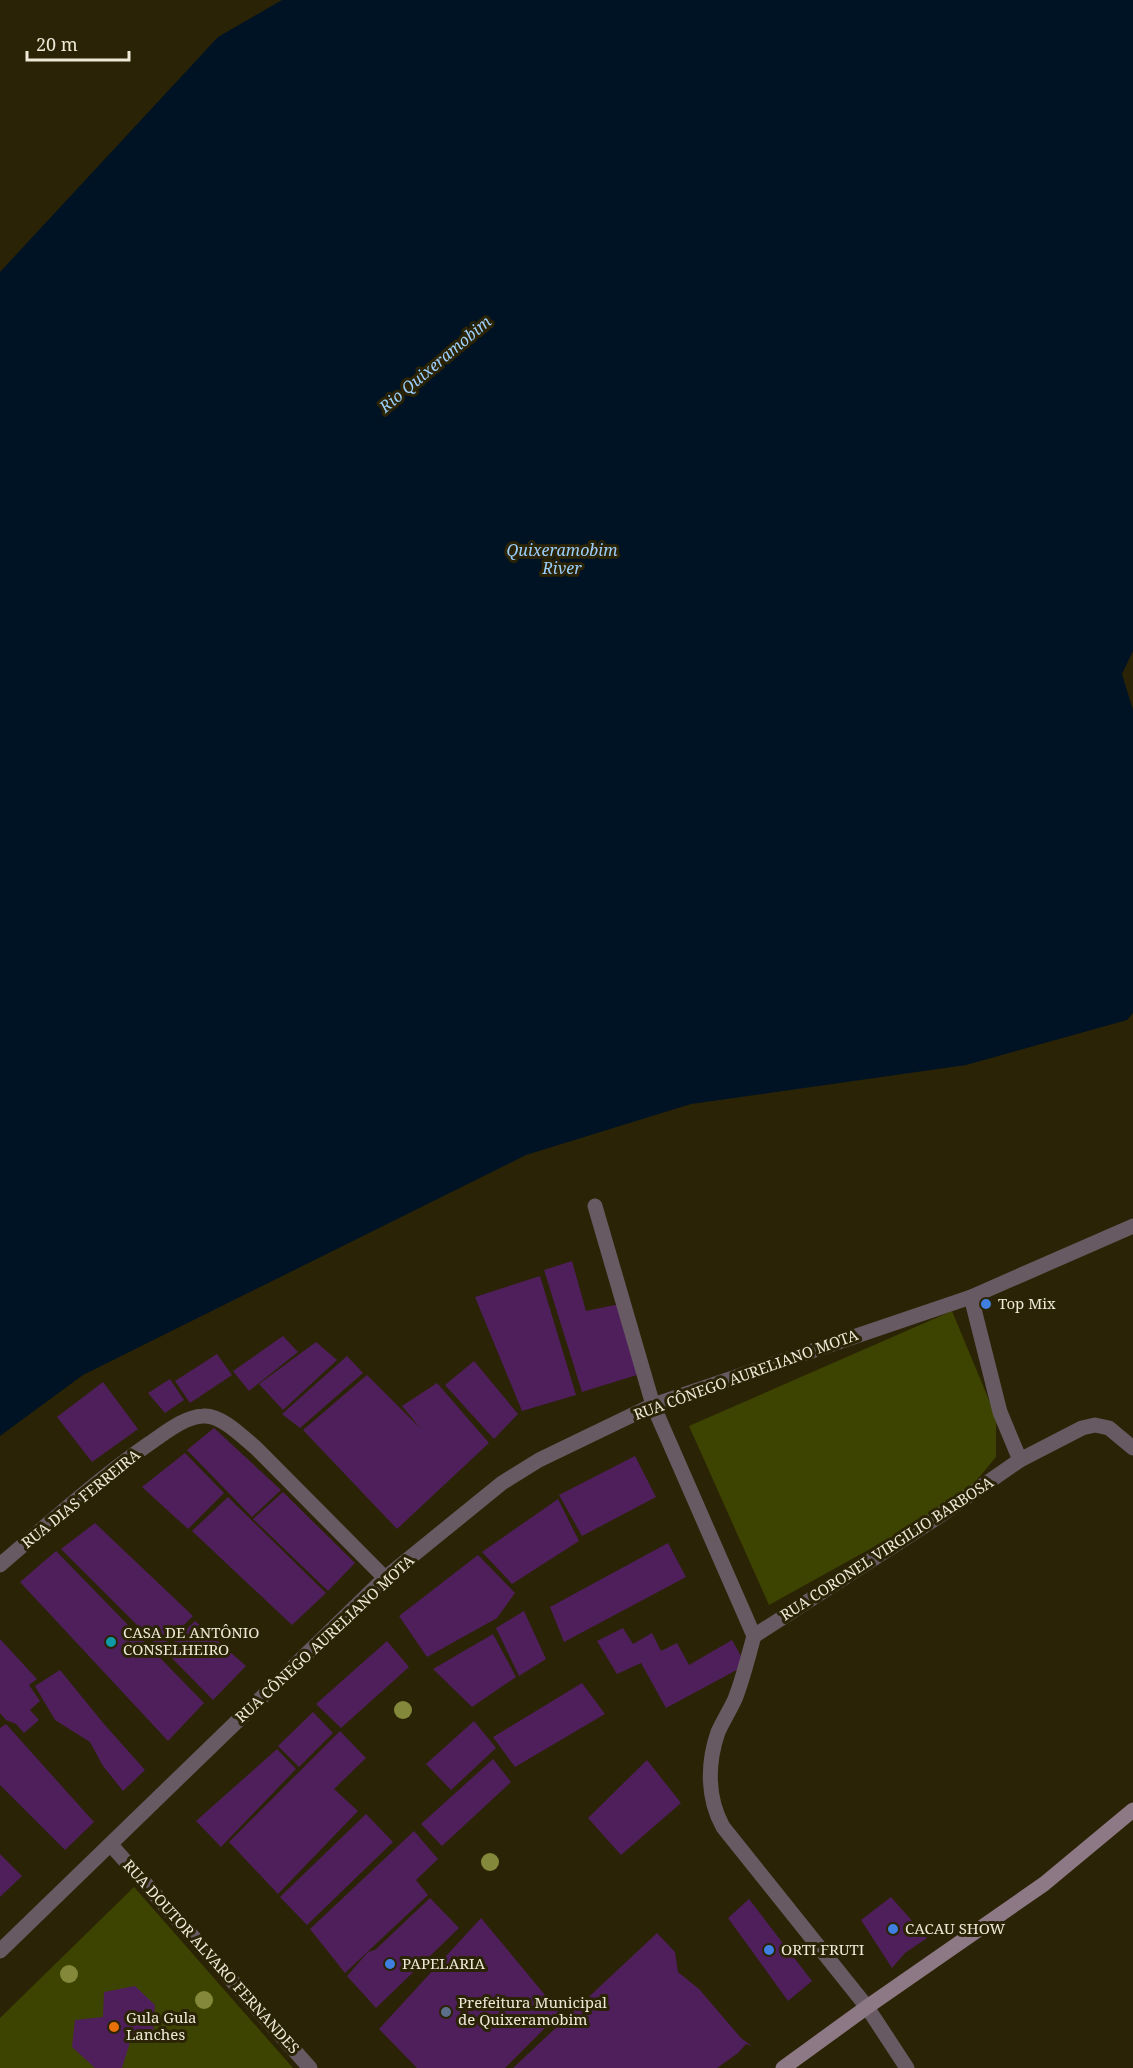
<svg xmlns="http://www.w3.org/2000/svg" width="1133" height="2068" font-family="'Noto Serif',serif">
	<style>
		.green { fill: #3d4401 }
		.water { fill: #001324 }
		.building { fill: #4e1f5b }
		.lines { fill: none; stroke-linecap: round; stroke-linejoin: round }
		.street { stroke: #675a63; stroke-width: 15 }
		.secondary { stroke: #8d7986; stroke-width: 15 }
		.tree { fill: #83883a }
		.shop-dot { fill: #3f7fe0; stroke: #2b2305; stroke-width: 2 }
		.culture-dot { fill: #0f9aa8; stroke: #2b2305; stroke-width: 2 }
		.service-dot { fill: #5c6f8a; stroke: #2b2305; stroke-width: 2 }
		.food-dot { fill: #e8710a; stroke: #2b2305; stroke-width: 2 }
		.labels { text-anchor: middle; stroke-width: 6; stroke-linejoin: round; paint-order: stroke }
		.poi-label { font-size: 15px; fill: #ede9d7; stroke: #2b2305; text-anchor: start }
		.street-label { font-size: 15px; fill: #ede9d7; stroke: #2b2305 }
		.water-label { font-size: 16px; font-style: italic; fill: #9acffd; stroke: #2b2305 }
	</style>
	<rect width="100%" height="100%" fill="#2b2305"/>
	<g class="green">
		<polygon points="952,1311 996,1417 996,1457 962,1498 769,1605 689,1426"/>
		<polygon points="134,1887 293,2068 0,2068 0,2018"/>
	</g>
	<polygon class="water" points="282,0 1133,0 1133,651 1122,674 1133,710 1133,1013 1127,1020 966,1065 691,1104 526,1155 83,1375 0,1436 0,272 218,37"/>
	<g class="building">
		<polygon points="572,1261 586,1311 620,1304 640,1374 582,1392 544,1270"/>
		<polygon points="540,1276 576,1395 522,1411 475,1297"/>
		<polygon points="283,1336 298,1352 249,1391 233,1371"/>
		<polygon points="316,1342 337,1360 283,1410 259,1384"/>
		<polygon points="217,1354 232,1375 190,1403 175,1381"/>
		<polygon points="347,1356 363,1373 300,1428 282,1414"/>
		<polygon points="474,1361 518,1414 494,1439 445,1385"/>
		<polygon points="367,1375 421,1429 402,1406 437,1383 489,1443 397,1529 303,1430"/>
		<polygon points="170,1379 184,1400 165,1413 148,1393"/>
		<polygon points="103,1382 138,1429 92,1462 57,1417"/>
		<polygon points="214,1428 281,1490 252,1517 187,1450"/>
		<polygon points="185,1453 224,1493 188,1529 142,1487"/>
		<polygon points="635,1456 656,1497 582,1536 559,1495"/>
		<polygon points="283,1492 355,1563 328,1591 253,1519"/>
		<polygon points="228,1497 326,1593 292,1625 192,1531"/>
		<polygon points="558,1499 579,1541 512,1584 482,1552"/>
		<polygon points="95,1523 193,1616 160,1648 61,1549"/>
		<polygon points="668,1543 686,1577 564,1642 550,1607"/>
		<polygon points="56,1551 204,1703 168,1741 20,1582"/>
		<polygon points="478,1555 515,1593 497,1618 427,1657 399,1616"/>
		<polygon points="524,1611 546,1659 519,1676 496,1628"/>
		<polygon points="195,1621 246,1666 213,1700 165,1651"/>
		<polygon points="623,1628 633,1644 652,1633 661,1651 677,1643 689,1665 732,1640 746,1665 666,1708 641,1663 617,1674 597,1641"/>
		<polygon points="493,1634 516,1677 472,1707 433,1669"/>
		<polygon points="0,1639 37,1679 29,1685 40,1701 30,1710 39,1720 24,1733 16,1724 6,1720 0,1713"/>
		<polygon points="387,1641 409,1667 341,1728 316,1704"/>
		<polygon points="60,1670 104,1724 145,1770 123,1791 103,1766 90,1742 55,1720 35,1686"/>
		<polygon points="582,1683 605,1714 515,1767 493,1737"/>
		<polygon points="313,1712 333,1733 299,1767 278,1746"/>
		<polygon points="474,1721 496,1748 451,1790 426,1764"/>
		<polygon points="6,1724 94,1822 65,1850 0,1785 0,1728"/>
		<polygon points="340,1731 366,1758 334,1789 358,1811 278,1894 229,1842"/>
		<polygon points="277,1749 296,1769 221,1847 196,1821"/>
		<polygon points="493,1759 511,1782 442,1846 421,1824"/>
		<polygon points="647,1760 681,1803 621,1855 588,1818"/>
		<polygon points="366,1814 393,1842 307,1925 280,1897"/>
		<polygon points="414,1831 438,1859 416,1880 428,1895 345,1973 310,1929"/>
		<polygon points="0,1854 22,1876 0,1897"/>
		<polygon points="891,1897 927,1938 905,1953 892,1968 861,1920"/>
		<polygon points="430,1898 459,1928 376,2008 347,1976 368,1952 375,1950"/>
		<polygon points="749,1899 812,1981 788,2001 728,1918"/>
		<polygon points="481,1918 560,2013 505,2068 417,2068 379,2029"/>
		<polygon points="657,1933 675,1952 678,1972 699,1989 741,2038 752,2046 746,2044 738,2053 717,2068 513,2068"/>
		<polygon points="135,1986 155,2005 153,2034 130,2042 122,2068 95,2068 72,2047 75,2020 103,2017 104,1992"/>
	</g>
	<g class="lines">
		<g class="street">
			<path d="M595 1206 653 1405 754 1636C748 1657 743 1679 735 1699 730 1710 723 1721 718 1732 707 1764 707 1798 723 1827L867 2007 907 2068"/>
			<polyline points="971,1297 1000,1412 1020,1460"/>
			<path d="M0 1565C49 1523 97 1480 150 1443 165 1433 184 1417 203 1416 221 1414 244 1438 257 1449L385 1578"/>
			<polyline points="754,1636 935,1519 1020,1460 1082,1428 1095,1425 1109,1428 1133,1448"/>
			<polyline points="111,1845 310,2068"/>
			<polyline points="0,1951 385,1578 502,1483 539,1460 653,1405 971,1297 1133,1226"/>
		</g>
		<polyline class="secondary" points="783,2068 867,2007 1044,1884 1133,1810"/>
	</g>
	<g class="tree">
		<circle cx="403" cy="1710" r="9"/>
		<circle cx="490" cy="1862" r="9"/>
		<circle cx="69" cy="1974" r="9"/>
		<circle cx="204" cy="2000" r="9"/>
	</g>
	<g class="shop-dot">
		<circle cx="986" cy="1304" r="6"/>
		<circle cx="893" cy="1929" r="6"/>
		<circle cx="769" cy="1950" r="6"/>
		<circle cx="390" cy="1964" r="6"/>
	</g>
	<circle class="culture-dot" cx="111" cy="1642" r="6"/>
	<circle class="service-dot" cx="446" cy="2012" r="6"/>
	<circle class="food-dot" cx="114" cy="2027" r="6"/>
	<g class="labels">
		<g class="poi-label">
			<text x="998" y="1309">Top Mix</text>
			<text x="123" y="1638">CASA DE ANTÔNIO<tspan x="123" dy="17">CONSELHEIRO</tspan></text>
			<text x="905" y="1934">CACAU SHOW</text>
			<text x="781" y="1955">ORTI FRUTI</text>
			<text x="402" y="1969">PAPELARIA</text>
			<text x="458" y="2008">Prefeitura Municipal<tspan x="458" dy="17">de Quixeramobim</tspan></text>
			<text x="126" y="2023">Gula Gula<tspan x="126" dy="17">Lanches</tspan></text>
		</g>
		<g class="street-label">
			<text transform="translate(746 1375) rotate(-20)" y="5">RUA CÔNEGO AURELIANO MOTA</text>
			<text transform="translate(81 1499) rotate(-39)" y="5">RUA DIAS FERREIRA</text>
			<text transform="translate(887 1549) rotate(-33)" y="5">RUA CORONEL VIRGILIO BARBOSA</text>
			<text transform="translate(325 1639) rotate(-43)" y="5">RUA CÔNEGO AURELIANO MOTA</text>
			<text transform="translate(211 1957) rotate(48)" y="5">RUA DOUTOR ALVARO FERNANDES</text>
		</g>
		<g class="water-label">
			<text transform="translate(435 364) rotate(-40)" y="6">Rio Quixeramobim</text>
			<text x="562" y="556">Quixeramobim<tspan x="562" dy="18">River</tspan></text>
		</g>
	</g>
	<path d="M27 51v9h102v-9" fill="none" stroke="#ede9d7" stroke-width="3"/>
	<text x="36" y="51" font-size="18" fill="#ede9d7" stroke="#2b2305" stroke-width="4.5" paint-order="stroke">20 m</text>
</svg>
